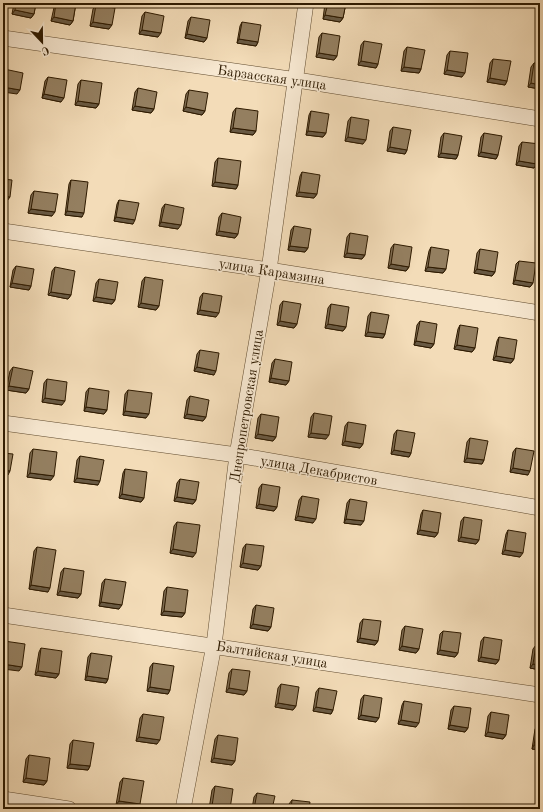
<svg xmlns="http://www.w3.org/2000/svg" width="543" height="812" font-family="'Old Standard TT',serif">
	<style>
		.lines { fill: none; stroke-linecap: round; stroke-linejoin: round }
		.street-casing { stroke: #5f4a2e; stroke-width: 16 }
		.street { stroke: #f7e8d1; stroke-width: 15 }
		.tram { stroke: #2e1a00; stroke-width: 1 }
		.wall { fill: #7f6d53; stroke: #2e1a00 }
		.shaded-wall { fill: #685943; stroke: #2e1a00 }
		.building { fill: #947f60; stroke: #2e1a00 }
		.labels { text-anchor: middle; stroke-width: 3; stroke-linejoin: round; paint-order: stroke }
		.street-label { font-size: 14px; fill: #2e1a00; stroke: #f7e8d1 }
	</style>
	<rect width="100%" height="100%" fill="#f3dcb8"/>
	<filter id="stains"><feTurbulence type="fractalNoise" baseFrequency=".005" numOctaves="4"/><feColorMatrix values="0 0 0 0 .2 0 0 0 0 .09 0 0 0 0 .02 0 0 0 .5 -.17"/></filter>
	<radialGradient id="worn" r=".72"><stop offset=".6" stop-color="#630" stop-opacity="0"/><stop offset="1" stop-color="#630" stop-opacity=".3"/></radialGradient>
	<g class="lines">
		<defs>
			<g id="street">
				<polyline points="3,38 297,80 540,119"/>
				<polyline points="3,231 269,270 540,313"/>
				<polyline points="3,423 237,455 540,508"/>
				<polyline points="3,615 540,695"/>
				<polyline points="3,799 69,809"/>
				<polyline points="183,809 214,645 237,455 269,270 306,3"/>
			</g>
		</defs>
		<use href="#street" class="street-casing"/>
		<use href="#street" class="street"/>
		<polyline class="tram" points="3,807 19,809"/>
	</g>
	<g class="wall">
		<polygon points="14,3 36,3 34,14 31,18 12,14"/>
		<polygon points="55,3 76,3 73,21 70,25 51,21"/>
		<polygon points="325,3 346,3 343,18 340,22 323,19"/>
		<polygon points="96,5 109,29 90,26 93,9"/>
		<polygon points="145,12 158,37 139,34 142,16"/>
		<polygon points="191,17 207,38 204,42 185,38 188,21"/>
		<polygon points="242,22 258,42 256,46 237,43 240,26"/>
		<polygon points="322,33 337,56 334,60 316,57 319,37"/>
		<polygon points="364,41 378,64 376,68 358,65 361,45"/>
		<polygon points="407,47 421,69 419,73 401,71 404,51"/>
		<polygon points="450,51 462,77 444,74 447,55"/>
		<polygon points="493,59 507,81 505,85 487,82 490,63"/>
		<polygon points="534,63 540,64 540,89 528,87 531,67"/>
		<polygon points="48,77 61,102 42,98 45,81"/>
		<polygon points="81,80 99,104 96,108 75,105 78,84"/>
		<polygon points="138,88 154,109 151,113 132,110 135,92"/>
		<polygon points="189,90 205,111 202,115 183,111 186,94"/>
		<polygon points="236,108 256,131 253,135 230,132 233,112"/>
		<polygon points="311,111 326,133 323,137 306,135 309,115"/>
		<polygon points="351,117 363,144 345,141 348,121"/>
		<polygon points="393,127 407,150 405,154 387,151 390,131"/>
		<polygon points="444,133 458,155 456,159 438,157 441,137"/>
		<polygon points="484,133 498,155 496,159 478,156 481,137"/>
		<polygon points="522,142 537,164 534,168 516,165 519,146"/>
		<polygon points="218,158 238,185 236,189 212,186 215,162"/>
		<polygon points="302,172 317,194 314,198 296,196 300,176"/>
		<polygon points="71,180 82,217 65,215 69,184"/>
		<polygon points="34,191 52,216 28,213 31,195"/>
		<polygon points="119,200 133,224 114,221 117,204"/>
		<polygon points="165,204 178,229 159,226 162,208"/>
		<polygon points="222,213 238,234 235,238 216,235 219,217"/>
		<polygon points="294,226 308,248 305,252 288,250 291,230"/>
		<polygon points="350,233 365,255 362,259 344,257 347,237"/>
		<polygon points="394,244 409,267 406,271 388,268 391,248"/>
		<polygon points="431,247 446,269 443,273 425,271 429,251"/>
		<polygon points="480,249 495,272 492,276 474,273 477,253"/>
		<polygon points="519,261 533,283 530,287 513,284 516,264"/>
		<polygon points="16,266 31,286 29,290 10,287 13,270"/>
		<polygon points="55,267 71,295 68,299 48,295 52,271"/>
		<polygon points="145,277 159,306 156,310 138,307 142,281"/>
		<polygon points="99,279 115,300 112,304 93,301 96,283"/>
		<polygon points="203,293 216,317 197,314 200,297"/>
		<polygon points="283,301 297,324 294,328 277,325 280,305"/>
		<polygon points="331,304 346,327 343,331 325,328 328,308"/>
		<polygon points="371,312 385,334 383,338 365,336 368,316"/>
		<polygon points="420,321 434,344 431,348 414,345 417,325"/>
		<polygon points="460,325 475,348 472,352 454,349 458,329"/>
		<polygon points="499,337 514,359 511,363 493,360 497,341"/>
		<polygon points="540,343 540,364 536,363"/>
		<polygon points="200,350 214,375 194,371 197,354"/>
		<polygon points="275,359 289,381 286,385 269,382 272,363"/>
		<polygon points="13,367 29,389 26,393 6,390 10,371"/>
		<polygon points="47,379 62,405 42,402 44,383"/>
		<polygon points="89,388 107,410 104,414 84,411 86,392"/>
		<polygon points="128,390 146,418 123,415 125,394"/>
		<polygon points="190,396 206,417 203,421 184,418 187,400"/>
		<polygon points="314,413 326,439 308,437 311,417"/>
		<polygon points="261,414 276,437 273,441 255,438 258,418"/>
		<polygon points="348,422 363,444 360,448 342,445 345,426"/>
		<polygon points="397,430 411,453 409,457 391,454 394,434"/>
		<polygon points="470,438 484,460 482,464 464,462 467,442"/>
		<polygon points="516,448 528,475 510,472 513,452"/>
		<polygon points="33,449 51,480 27,477 30,453"/>
		<polygon points="80,456 98,485 74,482 77,460"/>
		<polygon points="125,469 144,498 141,502 119,498 123,473"/>
		<polygon points="180,479 196,500 193,504 174,501 177,483"/>
		<polygon points="262,484 277,507 274,511 256,508 259,488"/>
		<polygon points="302,496 313,523 295,520 299,500"/>
		<polygon points="350,499 361,525 344,523 347,503"/>
		<polygon points="423,510 438,533 435,537 417,534 421,514"/>
		<polygon points="464,517 479,540 476,544 458,541 461,521"/>
		<polygon points="177,522 193,557 170,553 174,526"/>
		<polygon points="508,530 520,557 502,554 506,534"/>
		<polygon points="246,544 261,566 258,570 240,567 243,548"/>
		<polygon points="37,547 48,592 29,589 34,551"/>
		<polygon points="64,568 81,594 78,598 57,595 61,572"/>
		<polygon points="105,579 119,609 99,606 102,583"/>
		<polygon points="167,587 185,613 182,617 161,615 164,591"/>
		<polygon points="256,605 271,627 268,631 250,628 253,609"/>
		<polygon points="363,619 378,641 375,645 357,642 360,623"/>
		<polygon points="405,626 419,649 416,653 399,650 402,630"/>
		<polygon points="443,631 458,653 455,657 437,654 440,634"/>
		<polygon points="484,637 499,660 496,664 478,661 481,641"/>
		<polygon points="536,645 540,670 530,668 533,649"/>
		<polygon points="41,648 59,674 56,678 35,675 39,652"/>
		<polygon points="91,653 108,679 106,683 85,680 88,657"/>
		<polygon points="153,663 170,690 168,694 147,691 150,667"/>
		<polygon points="232,669 247,691 244,695 226,692 229,673"/>
		<polygon points="281,684 296,706 293,710 275,707 278,688"/>
		<polygon points="319,688 333,710 331,714 313,711 316,692"/>
		<polygon points="364,695 376,722 358,719 361,699"/>
		<polygon points="404,701 416,727 398,724 402,705"/>
		<polygon points="454,706 468,728 465,732 448,729 451,710"/>
		<polygon points="491,712 506,735 503,739 485,736 488,716"/>
		<polygon points="143,714 157,744 136,741 140,718"/>
		<polygon points="538,725 540,750 532,749 535,729"/>
		<polygon points="218,735 235,761 232,765 211,762 215,739"/>
		<polygon points="73,740 90,766 88,770 67,768 70,744"/>
		<polygon points="29,755 47,781 44,785 23,782 26,759"/>
		<polygon points="123,778 140,804 137,808 116,805 120,782"/>
		<polygon points="215,786 230,809 209,809 212,790"/>
		<polygon points="257,793 272,809 252,809 254,797"/>
		<polygon points="292,800 309,809 288,809 289,804"/>
	</g>
	<g class="shaded-wall">
		<polygon points="245,3 262,3 261,6"/>
		<polygon points="15,10 34,14 31,18 12,14"/>
		<polygon points="325,15 343,18 340,22 323,19"/>
		<polygon points="54,17 73,21 70,25 51,21"/>
		<polygon points="93,22 112,25 109,29 90,26"/>
		<polygon points="142,30 161,33 158,37 139,34"/>
		<polygon points="187,34 207,38 204,42 185,38"/>
		<polygon points="239,39 258,42 256,46 237,43"/>
		<polygon points="319,53 337,56 334,60 316,57"/>
		<polygon points="361,61 378,64 376,68 358,65"/>
		<polygon points="404,67 421,69 419,73 401,71"/>
		<polygon points="447,70 465,73 462,77 444,74"/>
		<polygon points="490,78 507,81 505,85 487,82"/>
		<polygon points="531,83 540,85 540,89 528,87"/>
		<polygon points="3,87 20,90 17,94 3,92"/>
		<polygon points="44,94 64,98 61,102 42,98"/>
		<polygon points="78,101 99,104 96,108 75,105"/>
		<polygon points="135,106 154,109 151,113 132,110"/>
		<polygon points="186,107 205,111 202,115 183,111"/>
		<polygon points="233,128 256,131 253,135 230,132"/>
		<polygon points="308,131 326,133 323,137 306,135"/>
		<polygon points="348,137 366,140 363,144 345,141"/>
		<polygon points="390,147 407,150 405,154 387,151"/>
		<polygon points="481,152 498,155 496,159 478,156"/>
		<polygon points="441,153 458,155 456,159 438,157"/>
		<polygon points="519,161 537,164 534,168 516,165"/>
		<polygon points="215,182 238,185 236,189 212,186"/>
		<polygon points="299,192 317,194 314,198 296,196"/>
		<polygon points="3,196 10,197 7,201 3,200"/>
		<polygon points="31,209 55,212 52,216 28,213"/>
		<polygon points="67,211 84,213 82,217 65,215"/>
		<polygon points="116,217 135,220 133,224 114,221"/>
		<polygon points="161,222 181,225 178,229 159,226"/>
		<polygon points="219,231 238,234 235,238 216,235"/>
		<polygon points="290,246 308,248 305,252 288,250"/>
		<polygon points="347,253 365,255 362,259 344,257"/>
		<polygon points="391,264 409,267 406,271 388,268"/>
		<polygon points="428,267 446,269 443,273 425,271"/>
		<polygon points="477,269 495,272 492,276 474,273"/>
		<polygon points="515,280 533,283 530,287 513,284"/>
		<polygon points="12,283 31,286 29,290 10,287"/>
		<polygon points="51,292 71,295 68,299 48,295"/>
		<polygon points="96,297 115,300 112,304 93,301"/>
		<polygon points="141,303 159,306 156,310 138,307"/>
		<polygon points="200,310 219,313 216,317 197,314"/>
		<polygon points="280,321 297,324 294,328 277,325"/>
		<polygon points="328,324 346,327 343,331 325,328"/>
		<polygon points="368,332 385,334 383,338 365,336"/>
		<polygon points="416,341 434,344 431,348 414,345"/>
		<polygon points="457,345 475,348 472,352 454,349"/>
		<polygon points="496,356 514,359 511,363 493,360"/>
		<polygon points="539,359 540,360 540,364 536,363"/>
		<polygon points="197,367 216,371 214,375 194,371"/>
		<polygon points="271,378 289,381 286,385 269,382"/>
		<polygon points="9,386 29,389 26,393 6,390"/>
		<polygon points="45,398 65,401 62,405 42,402"/>
		<polygon points="86,407 107,410 104,414 84,411"/>
		<polygon points="125,411 149,414 146,418 123,415"/>
		<polygon points="187,414 206,417 203,421 184,418"/>
		<polygon points="311,433 329,435 326,439 308,437"/>
		<polygon points="258,434 276,437 273,441 255,438"/>
		<polygon points="345,441 363,444 360,448 342,445"/>
		<polygon points="394,450 411,453 409,457 391,454"/>
		<polygon points="467,458 484,460 482,464 464,462"/>
		<polygon points="513,468 530,471 528,475 510,472"/>
		<polygon points="3,470 10,471 8,475 3,474"/>
		<polygon points="30,473 54,476 51,480 27,477"/>
		<polygon points="77,478 100,481 98,485 74,482"/>
		<polygon points="122,494 144,498 141,502 119,498"/>
		<polygon points="177,497 196,500 193,504 174,501"/>
		<polygon points="259,504 277,507 274,511 256,508"/>
		<polygon points="298,516 316,519 313,523 295,520"/>
		<polygon points="346,519 364,521 361,525 344,523"/>
		<polygon points="420,530 438,533 435,537 417,534"/>
		<polygon points="461,537 479,540 476,544 458,541"/>
		<polygon points="173,549 196,553 193,557 170,553"/>
		<polygon points="505,550 523,553 520,557 502,554"/>
		<polygon points="243,563 261,566 258,570 240,567"/>
		<polygon points="31,585 50,588 48,592 29,589"/>
		<polygon points="60,591 81,594 78,598 57,595"/>
		<polygon points="101,602 122,605 119,609 99,606"/>
		<polygon points="164,611 185,613 182,617 161,615"/>
		<polygon points="253,624 271,627 268,631 250,628"/>
		<polygon points="360,638 378,641 375,645 357,642"/>
		<polygon points="402,646 419,649 416,653 399,650"/>
		<polygon points="440,650 458,653 455,657 437,654"/>
		<polygon points="481,657 499,660 496,664 478,661"/>
		<polygon points="3,664 22,667 19,671 3,669"/>
		<polygon points="533,664 540,665 540,670 530,668"/>
		<polygon points="38,671 59,674 56,678 35,675"/>
		<polygon points="87,676 108,679 106,683 85,680"/>
		<polygon points="150,687 170,690 168,694 147,691"/>
		<polygon points="229,688 247,691 244,695 226,692"/>
		<polygon points="278,703 296,706 293,710 275,707"/>
		<polygon points="316,707 333,710 331,714 313,711"/>
		<polygon points="361,715 379,718 376,722 358,719"/>
		<polygon points="401,720 419,723 416,727 398,724"/>
		<polygon points="450,725 468,728 465,732 448,729"/>
		<polygon points="488,732 506,735 503,739 485,736"/>
		<polygon points="139,737 160,740 157,744 136,741"/>
		<polygon points="534,745 540,745 540,750 532,749"/>
		<polygon points="214,758 235,761 232,765 211,762"/>
		<polygon points="70,764 90,766 88,770 67,768"/>
		<polygon points="26,778 47,781 44,785 23,782"/>
		<polygon points="119,801 140,804 137,808 116,805"/>
		<polygon points="212,806 230,809 210,809"/>
	</g>
	<g class="building">
		<polygon points="16,3 36,3 34,14 15,10"/>
		<polygon points="56,3 76,3 73,21 54,17"/>
		<polygon points="328,3 346,3 343,18 325,15"/>
		<polygon points="96,5 115,8 112,25 93,22"/>
		<polygon points="145,12 164,16 161,33 142,30"/>
		<polygon points="191,17 210,20 207,38 187,34"/>
		<polygon points="242,22 261,25 258,42 239,39"/>
		<polygon points="322,33 340,36 337,56 319,53"/>
		<polygon points="364,41 382,44 378,64 361,61"/>
		<polygon points="407,47 425,50 421,69 404,67"/>
		<polygon points="450,51 468,53 465,73 447,70"/>
		<polygon points="493,59 511,61 507,81 490,78"/>
		<polygon points="534,63 540,64 540,85 531,83"/>
		<polygon points="4,69 23,73 20,90 3,87 3,77"/>
		<polygon points="48,77 67,80 64,98 44,94"/>
		<polygon points="81,80 102,83 99,104 78,101"/>
		<polygon points="138,88 157,92 154,109 135,106"/>
		<polygon points="189,90 208,93 205,111 186,107"/>
		<polygon points="236,108 258,111 256,131 233,128"/>
		<polygon points="311,111 329,114 326,133 308,131"/>
		<polygon points="351,117 369,120 366,140 348,137"/>
		<polygon points="393,127 411,130 407,150 390,147"/>
		<polygon points="444,133 462,136 458,155 441,153"/>
		<polygon points="484,133 502,136 498,155 481,152"/>
		<polygon points="522,142 540,144 537,164 519,161"/>
		<polygon points="218,158 241,161 238,185 215,182"/>
		<polygon points="302,172 320,175 317,194 299,192"/>
		<polygon points="3,179 12,180 10,197 3,196"/>
		<polygon points="71,180 88,182 84,213 67,211"/>
		<polygon points="34,191 58,194 55,212 31,209"/>
		<polygon points="119,200 139,203 135,220 116,217"/>
		<polygon points="165,204 184,208 181,225 161,222"/>
		<polygon points="222,213 241,217 238,234 219,231"/>
		<polygon points="294,226 311,229 308,248 290,246"/>
		<polygon points="350,233 368,236 365,255 347,253"/>
		<polygon points="394,244 412,247 409,267 391,264"/>
		<polygon points="431,247 449,250 446,269 428,267"/>
		<polygon points="480,249 498,252 495,272 477,269"/>
		<polygon points="519,261 536,263 533,283 515,280"/>
		<polygon points="16,266 34,269 31,286 12,283"/>
		<polygon points="55,267 75,271 71,295 51,292"/>
		<polygon points="145,277 163,280 159,306 141,303"/>
		<polygon points="99,279 118,282 115,300 96,297"/>
		<polygon points="203,293 222,296 219,313 200,310"/>
		<polygon points="283,301 301,304 297,324 280,321"/>
		<polygon points="331,304 349,307 346,327 328,324"/>
		<polygon points="371,312 389,315 385,334 368,332"/>
		<polygon points="420,321 437,324 434,344 416,341"/>
		<polygon points="460,325 478,328 475,348 457,345"/>
		<polygon points="499,337 517,340 514,359 496,356"/>
		<polygon points="200,350 219,353 216,371 197,367"/>
		<polygon points="275,359 292,362 289,381 271,378"/>
		<polygon points="13,367 33,371 29,389 9,386"/>
		<polygon points="47,379 67,382 65,401 45,398"/>
		<polygon points="89,388 109,391 107,410 86,407"/>
		<polygon points="128,390 152,393 149,414 125,411"/>
		<polygon points="190,396 209,400 206,417 187,414"/>
		<polygon points="314,413 332,416 329,435 311,433"/>
		<polygon points="261,414 279,417 276,437 258,434"/>
		<polygon points="348,422 366,425 363,444 345,441"/>
		<polygon points="397,430 415,433 411,453 394,450"/>
		<polygon points="470,438 488,441 484,460 467,458"/>
		<polygon points="516,448 534,451 530,471 513,468"/>
		<polygon points="33,449 57,452 54,476 30,473"/>
		<polygon points="3,453 13,454 10,471 3,470"/>
		<polygon points="80,456 104,460 100,481 77,478"/>
		<polygon points="125,469 147,472 144,498 122,494"/>
		<polygon points="180,479 199,482 196,500 177,497"/>
		<polygon points="262,484 280,487 277,507 259,504"/>
		<polygon points="302,496 319,499 316,519 298,516"/>
		<polygon points="350,499 367,502 364,521 346,519"/>
		<polygon points="423,510 441,513 438,533 420,530"/>
		<polygon points="464,517 482,520 479,540 461,537"/>
		<polygon points="177,522 200,525 196,553 173,549"/>
		<polygon points="508,530 526,533 523,553 505,550"/>
		<polygon points="246,544 264,546 261,566 243,563"/>
		<polygon points="37,547 56,550 50,588 31,585"/>
		<polygon points="64,568 84,571 81,594 60,591"/>
		<polygon points="105,579 126,582 122,605 101,602"/>
		<polygon points="167,587 188,590 185,613 164,611"/>
		<polygon points="256,605 274,608 271,627 253,624"/>
		<polygon points="363,619 381,621 378,641 360,638"/>
		<polygon points="405,626 423,629 419,649 402,646"/>
		<polygon points="443,631 461,633 458,653 440,650"/>
		<polygon points="484,637 502,640 499,660 481,657"/>
		<polygon points="4,641 25,644 22,667 3,664 3,651"/>
		<polygon points="536,645 540,645 540,665 533,664"/>
		<polygon points="41,648 62,651 59,674 38,671"/>
		<polygon points="91,653 112,656 108,679 87,676"/>
		<polygon points="153,663 174,666 170,690 150,687"/>
		<polygon points="232,669 250,671 247,691 229,688"/>
		<polygon points="281,684 299,687 296,706 278,703"/>
		<polygon points="319,688 337,691 333,710 316,707"/>
		<polygon points="364,695 382,698 379,718 361,715"/>
		<polygon points="404,701 422,704 419,723 401,720"/>
		<polygon points="454,706 471,708 468,728 450,725"/>
		<polygon points="491,712 509,715 506,735 488,732"/>
		<polygon points="143,714 164,717 160,740 139,737"/>
		<polygon points="538,725 540,725 540,745 534,745"/>
		<polygon points="218,735 238,738 235,761 214,758"/>
		<polygon points="73,740 94,743 90,766 70,764"/>
		<polygon points="3,751 7,752 3,775"/>
		<polygon points="29,755 50,758 47,781 26,778"/>
		<polygon points="123,778 144,781 140,804 119,801"/>
		<polygon points="215,786 233,789 230,809 212,806"/>
		<polygon points="257,793 275,796 272,809 254,809"/>
		<polygon points="292,800 310,802 309,809 291,809"/>
		<polygon points="342,805 360,807 360,809 341,809"/>
	</g>
	<g class="labels">
		<g class="street-label">
			<text transform="translate(272 77) rotate(8)" y="5">Барзасская улица</text>
			<text transform="translate(272 271) rotate(9)" y="5">улица Карамзина</text>
			<text transform="translate(246 406) rotate(-81)" y="5">Днепропетровская улица</text>
			<text transform="translate(319 470) rotate(10)" y="5">улица Декабристов</text>
			<text transform="translate(272 654) rotate(9)" y="5">Балтийская улица</text>
		</g>
	</g>
	<rect width="543" height="812" fill="none" stroke="#f3dcb8" stroke-width="16"/>
	<rect x="4" y="4" width="535" height="804" fill="none" stroke="#2e1a00" stroke-width="2"/>
	<rect x="8" y="8" width="527" height="796" fill="none" stroke="#2e1a00"/>
	<g transform="translate(42 42) rotate(158)" stroke="#f7e8d1" stroke-width="3" paint-order="stroke">
	<path d="M0-3L7 15L0 10L-7 15Z" fill="#2e1a00"/>
	<text y="-6" font-size="11" font-weight="bold" text-anchor="middle" fill="#2e1a00">С</text>
	</g>
	<rect width="100%" height="100%" filter="url(#stains)"/>
	<rect width="100%" height="100%" fill="url(#worn)"/>
</svg>
